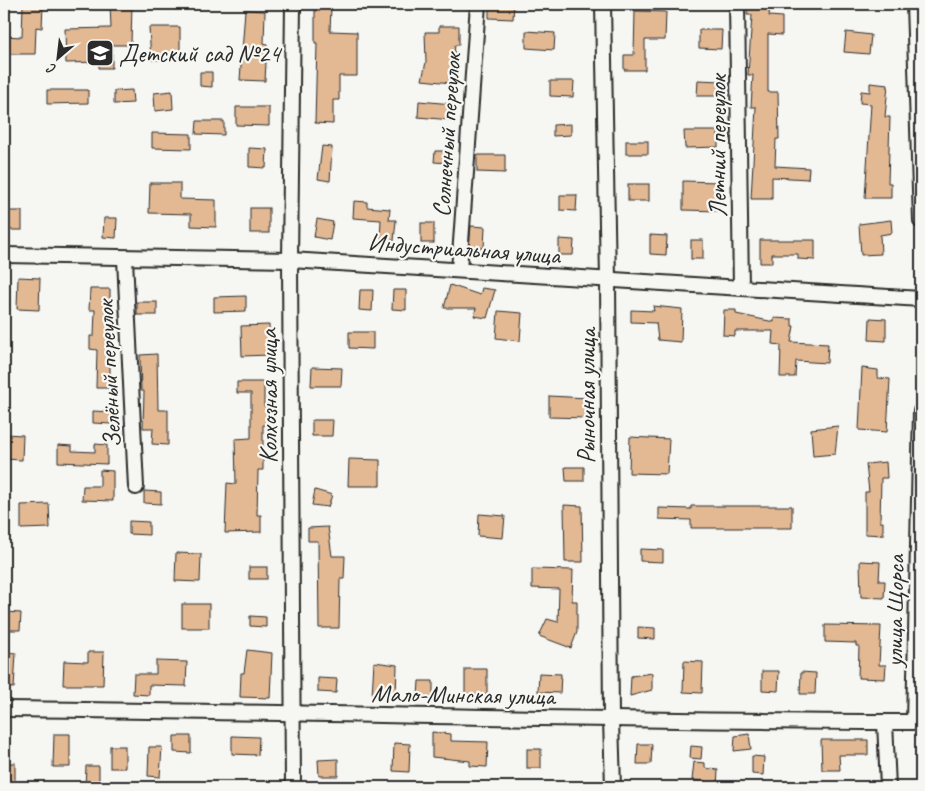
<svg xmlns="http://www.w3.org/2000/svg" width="925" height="791" font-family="Caveat,sans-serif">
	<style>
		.building { fill: #e3b993; stroke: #2b2b2b }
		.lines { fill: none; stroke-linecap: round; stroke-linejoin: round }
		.minor-casing { stroke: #2b2b2b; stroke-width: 18 }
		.minor { stroke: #f6f6f2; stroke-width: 14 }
		.labels { text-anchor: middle; stroke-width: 4.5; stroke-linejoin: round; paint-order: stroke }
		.poi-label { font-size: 25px; fill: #2b2b2b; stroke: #f6f6f2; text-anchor: start }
		.street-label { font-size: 25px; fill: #2b2b2b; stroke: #f6f6f2 }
	</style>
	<rect width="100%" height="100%" fill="#f6f6f2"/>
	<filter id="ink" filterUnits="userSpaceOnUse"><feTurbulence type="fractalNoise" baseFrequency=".02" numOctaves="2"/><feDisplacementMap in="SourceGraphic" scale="10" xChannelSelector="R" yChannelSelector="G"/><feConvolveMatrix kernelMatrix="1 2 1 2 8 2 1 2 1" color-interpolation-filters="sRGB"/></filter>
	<g filter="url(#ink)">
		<g class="building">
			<polygon points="23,4 43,5 42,28 36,27 35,54 4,54 4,36 22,37"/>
			<polygon points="110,4 132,4 131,45 112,45 112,68 99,68 99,62 66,63 65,29 111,28"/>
			<polygon points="489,4 514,4 513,19 489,18"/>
			<polygon points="748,4 770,4 769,16 782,17 782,35 768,34 768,92 778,92 779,139 776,139 775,166 809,168 808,179 772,177 772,199 751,199 756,107 751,107 753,75 748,75 752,15 747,15"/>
			<polygon points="315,7 331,7 330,31 357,32 357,76 339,76 339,100 333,100 333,124 315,123 317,43 315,43"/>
			<polygon points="245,10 265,11 264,43 267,44 265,81 240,80"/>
			<polygon points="635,11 666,12 665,40 645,40 645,70 624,70 624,55 634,55"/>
			<polygon points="439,26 459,26 459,45 455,45 451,83 422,80 426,62 425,32 439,32"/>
			<polygon points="149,27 180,27 180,59 151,60"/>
			<polygon points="699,30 722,30 721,49 699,48"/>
			<polygon points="526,31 555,33 554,50 526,48"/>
			<polygon points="846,32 871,35 869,54 844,52"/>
			<polygon points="200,72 212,72 212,87 200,86"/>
			<polygon points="698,80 721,81 720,96 697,96"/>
			<polygon points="550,81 574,81 573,97 550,96"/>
			<polygon points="870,83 888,85 885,117 890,117 888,183 891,183 891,198 865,198 871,104 860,103 861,91 870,92"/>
			<polygon points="47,90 88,90 88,103 47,104"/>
			<polygon points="132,90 133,103 114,104 114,91"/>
			<polygon points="172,91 173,109 155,111 154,93"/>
			<polygon points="419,101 452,104 451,120 418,117"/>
			<polygon points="236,107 269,107 269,126 236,125"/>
			<polygon points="197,121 224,121 224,135 196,134"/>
			<polygon points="571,124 571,135 553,136 553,125"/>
			<polygon points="684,131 718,131 718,147 685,148"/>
			<polygon points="152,133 191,134 191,149 152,148"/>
			<rect x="626" y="141" width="22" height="13"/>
			<polygon points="322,146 332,147 330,181 318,179"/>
			<polygon points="249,148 267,149 266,168 249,167"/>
			<polygon points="435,151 449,151 448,163 434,162"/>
			<polygon points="477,155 505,155 505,173 477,172"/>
			<polygon points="683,181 719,182 719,211 683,210"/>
			<polygon points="150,183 180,183 180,199 216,200 216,227 191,226 191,214 149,213"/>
			<rect x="628" y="184" width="21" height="17"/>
			<polygon points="560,195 577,195 576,211 560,210"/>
			<polygon points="354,201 367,202 367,207 390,209 389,220 396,220 394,241 380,239 381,220 353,218"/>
			<rect x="250" y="208" width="19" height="25"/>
			<rect x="8" y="211" width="14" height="19"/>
			<polygon points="104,218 117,218 116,238 103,237"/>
			<polygon points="317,219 333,222 330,240 314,237"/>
			<polygon points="891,220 892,233 880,235 881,254 861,255 859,224"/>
			<rect x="421" y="223" width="13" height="20"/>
			<polygon points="471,226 485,227 484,248 469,247"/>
			<polygon points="650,235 667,236 666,255 650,254"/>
			<polygon points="559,239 574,240 573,255 559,255"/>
			<rect x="691" y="240" width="12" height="19"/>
			<polygon points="760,240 815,240 815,260 798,259 798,254 772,254 772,263 760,263"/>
			<polygon points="18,277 40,278 39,310 17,309"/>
			<polygon points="450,285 480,295 482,288 495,290 487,318 474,316 476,308 444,308"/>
			<polygon points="90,289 110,289 110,388 96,388 97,350 90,349 90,336 94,336 95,310 89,310"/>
			<polygon points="360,290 373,290 372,311 359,310"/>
			<polygon points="393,290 406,290 406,310 392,309"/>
			<polygon points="246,296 246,311 214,312 214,297"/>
			<rect x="137" y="302" width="20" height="13"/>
			<polygon points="653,306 682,309 681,342 658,340 656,323 631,322 631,310 654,311"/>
			<polygon points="724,310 736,310 736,314 774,322 774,318 792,319 792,326 794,326 791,342 828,344 827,363 796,361 795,377 780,377 781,345 772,344 773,331 735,331 735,336 723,335"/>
			<polygon points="498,311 522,313 520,341 496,338"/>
			<polygon points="870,318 886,319 886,341 869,340"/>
			<polygon points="269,325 270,355 242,356 241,326"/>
			<polygon points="349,332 373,332 373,349 349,348"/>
			<polygon points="157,354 158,410 168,410 168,445 152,444 153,428 143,428 144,391 141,391 140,355"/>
			<polygon points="312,367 342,368 341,386 311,386"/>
			<polygon points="862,368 878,370 878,378 890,379 887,432 859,430"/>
			<polygon points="237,382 264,382 264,406 270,406 270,425 263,425 263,470 258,470 257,515 261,515 261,532 225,533 227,483 236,484 235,439 251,438 251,393 237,393"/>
			<polygon points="549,396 588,398 587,418 549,417"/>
			<polygon points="93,411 111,412 111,424 93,423"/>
			<polygon points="312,420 333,420 332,436 312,436"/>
			<polygon points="838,426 835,454 813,456 811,429"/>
			<polygon points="4,434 23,435 22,460 4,459"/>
			<polygon points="630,437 669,439 667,474 629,473"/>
			<polygon points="95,444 107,445 107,464 58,462 58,445 72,446 72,451 95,452"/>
			<polygon points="349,459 380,460 380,486 348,486"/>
			<polygon points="886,462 887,478 881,478 880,522 883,522 883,535 865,534 865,492 869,492 866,464"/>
			<polygon points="565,467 584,467 584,481 566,481"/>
			<polygon points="100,470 113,471 113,501 82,500 83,486 100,486"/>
			<polygon points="315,490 332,495 328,507 312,505"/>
			<polygon points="144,491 161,492 161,504 144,503"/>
			<polygon points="49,504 50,528 21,529 21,505"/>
			<polygon points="564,505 582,506 583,562 565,562"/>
			<polygon points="691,506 792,506 792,528 691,528 691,520 659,519 659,508 691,509"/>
			<polygon points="479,514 505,516 503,538 478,536"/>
			<polygon points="129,521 149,522 149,535 129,534"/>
			<polygon points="328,527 332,556 345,556 344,579 340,579 339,628 319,628 318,541 308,541 308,528"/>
			<polygon points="640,549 663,550 663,562 640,561"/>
			<polygon points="176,553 201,554 200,582 175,581"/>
			<polygon points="860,561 880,562 879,581 885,581 884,598 861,597"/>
			<rect x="249" y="567" width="18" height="12"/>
			<polygon points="532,569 573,570 572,601 577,601 577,632 571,648 539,636 547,619 558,622 559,589 532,588"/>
			<rect x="182" y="604" width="27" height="24"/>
			<polygon points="4,612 21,613 20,630 4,630"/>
			<polygon points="250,616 266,617 266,627 250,626"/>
			<polygon points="825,625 881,626 879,665 886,665 885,679 858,678 859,646 856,646 856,643 825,642"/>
			<polygon points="638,627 655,628 655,639 638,638"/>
			<polygon points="247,650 272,653 270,698 240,697 241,673 244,673"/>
			<polygon points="4,652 16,653 14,688 4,687"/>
			<polygon points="88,652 104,652 103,685 63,685 64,661 88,662"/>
			<polygon points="156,661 187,662 186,686 149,685 149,695 133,694 134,674 156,674"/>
			<polygon points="684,661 703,662 702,693 683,692"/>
			<polygon points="374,662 397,665 396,697 372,696"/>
			<polygon points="465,669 487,669 487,695 465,694"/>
			<polygon points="762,671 779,671 778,691 762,690"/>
			<polygon points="801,672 816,673 815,694 800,694"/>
			<polygon points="539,673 561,674 560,693 538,692"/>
			<polygon points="652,673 652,690 630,696 631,676"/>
			<polygon points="318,678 337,679 336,693 318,692"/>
			<polygon points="419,681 433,681 433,698 418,697"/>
			<polygon points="432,732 451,734 451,741 488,742 487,767 470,766 470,761 432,757"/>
			<polygon points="54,734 70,734 70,767 53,767"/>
			<polygon points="749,734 751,749 734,751 735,736"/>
			<polygon points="174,736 191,736 191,753 174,752"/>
			<polygon points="232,736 259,737 258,755 232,754"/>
			<polygon points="821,740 868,740 868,755 839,755 840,770 822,770"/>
			<polygon points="394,743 410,744 409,772 393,771"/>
			<polygon points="638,744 652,744 651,764 637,764"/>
			<rect x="110" y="746" width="15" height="22"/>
			<polygon points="691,746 702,747 701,759 690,758"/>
			<polygon points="149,747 162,747 160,777 148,776"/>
			<rect x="527" y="749" width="14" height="19"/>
			<polygon points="752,756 764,757 763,775 752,774"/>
			<polygon points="338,759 338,776 319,776 318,760"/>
			<polygon points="694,762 705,763 705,768 718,770 717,787 706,787 706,781 692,780"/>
			<rect x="4" y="763" width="11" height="24"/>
			<polygon points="86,766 99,766 99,787 85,787"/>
		</g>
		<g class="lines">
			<defs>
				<g id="minor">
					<polyline points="603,4 608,280 611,720 613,787"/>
					<polyline points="737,4 741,288"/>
					<polyline points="914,4 921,221"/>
					<polyline points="4,255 290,260 921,299"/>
					<polyline points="125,259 136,487"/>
					<polyline points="459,270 478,4"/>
					<path d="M4 709C310 712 615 722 921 722"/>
					<polyline points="885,722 888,787"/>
					<polyline points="914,722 921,411"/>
					<polyline points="293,787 290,260 293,4"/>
				</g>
			</defs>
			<use href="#minor" class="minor-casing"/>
			<use href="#minor" class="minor"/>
		</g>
	</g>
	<defs>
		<symbol id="school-square" viewBox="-11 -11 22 22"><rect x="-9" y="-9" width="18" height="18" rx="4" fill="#2b2b2b" stroke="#f6f6f2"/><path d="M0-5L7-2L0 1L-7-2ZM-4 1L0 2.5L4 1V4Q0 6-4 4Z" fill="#fff"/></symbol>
	</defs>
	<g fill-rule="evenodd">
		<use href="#school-square" x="84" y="37" width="32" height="32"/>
	</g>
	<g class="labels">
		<g class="poi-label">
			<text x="119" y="62">Детский сад №24</text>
		</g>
		<g class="street-label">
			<text transform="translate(446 135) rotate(-86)" y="9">Солнечный переулок</text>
			<text transform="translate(717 146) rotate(-90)" y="9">Летний переулок</text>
			<text transform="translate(464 248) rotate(4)" y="9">Индустриальная улица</text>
			<text transform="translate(108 374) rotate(-93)" y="9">Зелёный переулок</text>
			<text transform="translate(268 396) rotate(-90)" y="9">Колхозная улица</text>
			<text transform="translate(586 396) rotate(-90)" y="9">Рыночная улица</text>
			<text transform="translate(894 611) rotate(-89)" y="9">улица Щорса</text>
			<text transform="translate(463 694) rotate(1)" y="9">Мало-Минская улица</text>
		</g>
	</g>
	<rect width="925" height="791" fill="none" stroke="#f6f6f2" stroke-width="20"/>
	<rect x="10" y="10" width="905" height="771" fill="none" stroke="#2b2b2b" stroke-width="2" filter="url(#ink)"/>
	<g transform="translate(58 58) rotate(208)" stroke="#f6f6f2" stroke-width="4" paint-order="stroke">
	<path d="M0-4L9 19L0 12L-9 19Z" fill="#2b2b2b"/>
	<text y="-8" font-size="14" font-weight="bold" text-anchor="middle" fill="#2b2b2b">С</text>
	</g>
</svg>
